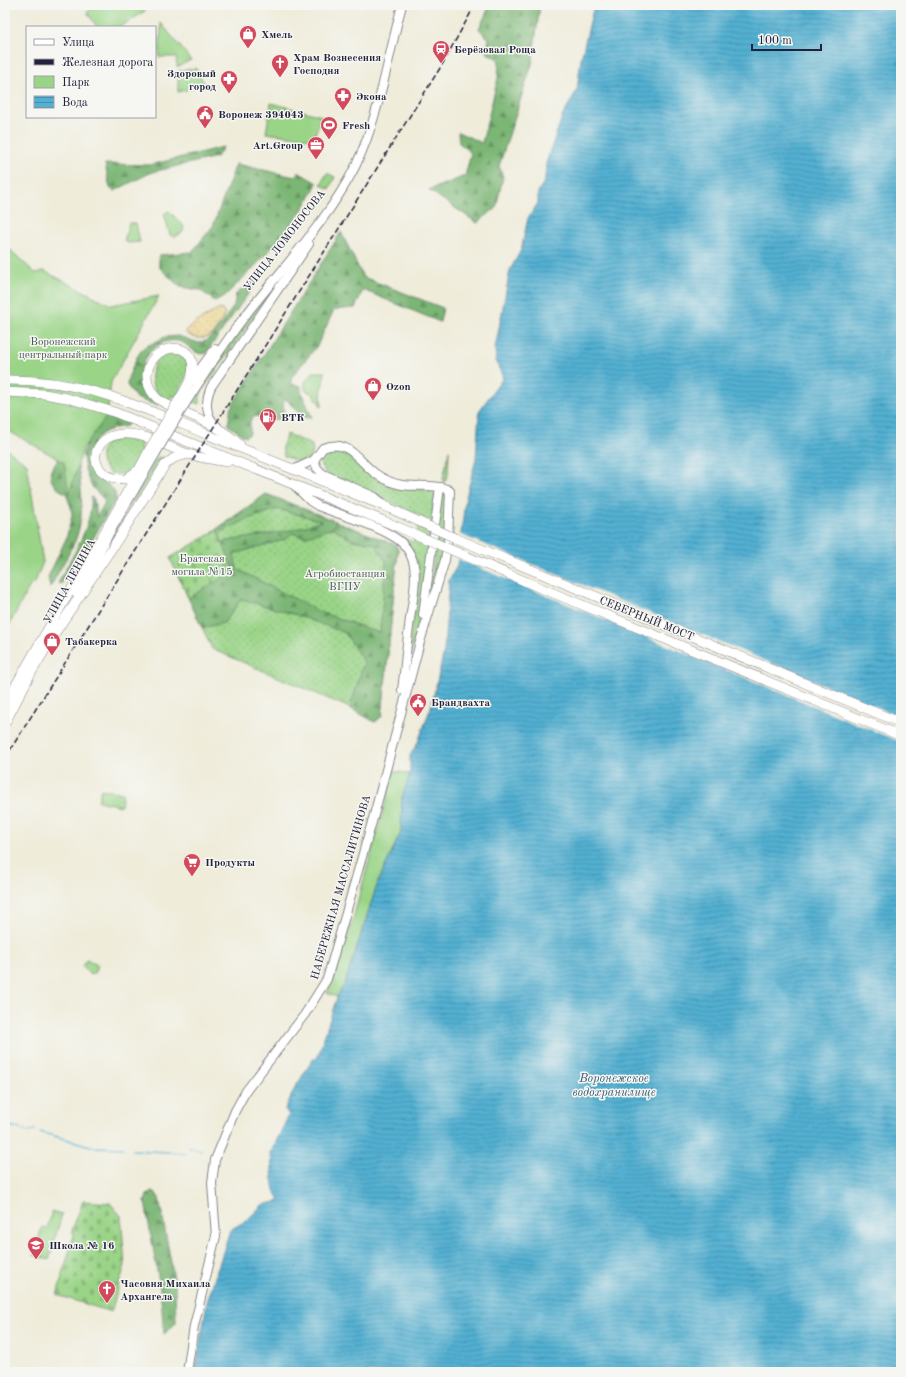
<svg xmlns="http://www.w3.org/2000/svg" width="906" height="1377" font-family="'Old Standard TT',serif">
	<style>
		.grass { fill: url(#grass-dots); stroke: #5e7b61 }
		.forest { fill: url(#forest-firs); stroke: #4e6c58; fill-rule: evenodd }
		.sand { fill: url(#sand-dots); stroke: #887e6c }
		.cemetery { fill: url(#cemetery-stones); stroke: #5e7b61 }
		.park { fill: #9ad487; stroke: #5e7b61 }
		.water { fill: url(#water-rules); stroke: #3a6986 }
		.pier { fill: #efecda }
		.lines { fill: none; stroke-linecap: round; stroke-linejoin: round }
		.stream { stroke: #53b0d2; stroke-width: 1.5 }
		.secondary-casing { stroke: #88878a; stroke-width: 10 }
		.primary-casing { stroke: #88878a; stroke-width: 10 }
		.secondary { stroke: #fff; stroke-width: 8 }
		.primary { stroke: #fff; stroke-width: 9 }
		.rail { stroke: #22223b; stroke-width: 1.5; stroke-dasharray: 6 3; stroke-linecap: butt }
		.secondary-bridge-casing { stroke: #88878a; stroke-width: 10; stroke-linecap: butt }
		.primary-bridge-casing { stroke: #88878a; stroke-width: 10; stroke-linecap: butt }
		.secondary-bridge { stroke: #fff; stroke-width: 8 }
		.primary-bridge { stroke: #fff; stroke-width: 9 }
		.labels { text-anchor: middle; stroke-width: 3; stroke-linejoin: round; paint-order: stroke }
		.poi-label { font-size: 11px; font-weight: bold; fill: #22223b; stroke: #f6f6f2; text-anchor: start }
		.street-label { font-size: 11px; fill: #22223b; stroke: #f6f6f2 }
		.park-label { font-size: 11px; fill: #465752; stroke: #f6f6f2 }
		.water-label { font-size: 12px; font-style: italic; fill: #365b77; stroke: #f6f6f2 }
	</style>
	<defs>
		<pattern id="grass-dots" width="8" height="8" patternUnits="userSpaceOnUse"><rect width="8" height="8" fill="#9ad487"/><path d="M2 2h.1M6 6h.1" fill="none" stroke="#84b675" stroke-width="1.8" stroke-linecap="round"/></pattern>
		<pattern id="forest-firs" width="22" height="20" patternUnits="userSpaceOnUse"><rect width="22" height="20" fill="#7bb674"/><path d="M5 1l3.5 6h-7zM16 11l3.5 6h-7z" fill="#649460"/></pattern>
		<pattern id="sand-dots" width="8" height="8" patternUnits="userSpaceOnUse"><rect width="8" height="8" fill="#eeda9e"/><path d="M2 2h.1M6 6h.1" fill="none" stroke="#ccbb89" stroke-width="1.8" stroke-linecap="round"/></pattern>
		<pattern id="cemetery-stones" width="16" height="16" patternUnits="userSpaceOnUse"><rect width="16" height="16" fill="#9ad487"/><path d="M2 7V4a2 2 0 0 1 4 0v3zM10 15v-3a2 2 0 0 1 4 0v3z" fill="#84b675"/></pattern>
		<pattern id="water-rules" width="6" height="5" patternUnits="userSpaceOnUse"><rect width="6" height="5" fill="#53b0d2"/><path d="M0 2.5h6" fill="none" stroke="#448fac"/></pattern>
	</defs>
	<rect width="100%" height="100%" fill="#f6f6f2"/>
	<filter id="ink" filterUnits="userSpaceOnUse"><feTurbulence type="fractalNoise" baseFrequency=".025" numOctaves="2"/><feDisplacementMap in="SourceGraphic" scale="8" xChannelSelector="R" yChannelSelector="G"/><feConvolveMatrix kernelMatrix="1 2 1 2 8 2 1 2 1" color-interpolation-filters="sRGB"/></filter>
	<filter id="wash" filterUnits="userSpaceOnUse"><feTurbulence type="fractalNoise" baseFrequency=".012" numOctaves="4" result="noise"/><feDisplacementMap in="SourceGraphic" scale="16" xChannelSelector="R" yChannelSelector="G"/><feGaussianBlur stdDeviation="0.9" result="paint"/><feColorMatrix in="noise" values="0 0 0 0 0 0 0 0 0 0 0 0 0 0 0 0 0 1.4 0 .05"/><feComposite in="paint" operator="in"/></filter>
	<g filter="url(#wash)">
		<rect width="100%" height="100%" fill="#efecda"/>
		<g class="grass">
			<path d="M291 263 204 388 200 396V404L191 401C223 353 255 307 291 263Z"/>
			<path d="M173 350 178 351 188 360V375L176 397 172 395 171 403C150 391 149 382 155 361Z"/>
			<polygon points="287,434 312,445 313,452 309,459 299,462 284,456 282,447"/>
			<path d="M124 437 147 441 140 445 142 452C132 474 134 476 109 473L102 464C97 445 108 442 124 437Z"/>
			<path d="M332 450C353 449 367 475 385 484 398 491 428 487 435 494L420 616 410 656H409C410 645 410 633 412 622 417 588 429 562 399 537L414 542 422 516 325 473 319 462 323 455Z"/>
			<polygon points="449,450 448,475 444,483 443,479"/>
			<polygon points="160,457 163,460 158,465 102,553 157,458"/>
			<path d="M443 492H444C457 511 434 587 427 610Z"/>
			<polygon points="266,494 396,545 398,550 382,716 375,722 350,708 212,649 189,598 233,571 212,532"/>
		</g>
		<g class="forest">
			<polygon points="490,5 540,5 532,64 499,166 503,177 496,208 477,223 429,190 465,176 471,153 459,143 458,132 482,143 498,78 499,60 486,52 489,39 479,29"/>
			<polygon points="223,147 217,157 152,172 114,191 110,188 105,164 150,165"/>
			<path d="M236 164 295 177 298 172 317 183C296 228 260 261 225 296L215 301 200 290 180 287 159 267V255L192 252 213 226Z"/>
			<polygon points="341,232 363,277 443,308 440,322 363,290 355,308 334,310 317,346 291,378 291,384 301,386 301,391 312,417 305,418 300,415 287,400 283,400 284,412 280,420 254,416 250,421 250,434 245,437 228,425 231,407"/>
			<path d="M257 277 258 278 256 283 206 353C195 357 189 343 178 341 154 337 136 364 143 386 146 395 154 399 158 406L136 398 127 385 128 378 137 357 143 348 165 337 178 336 199 343 206 341 214 334 234 306 236 294Z"/>
			<path d="M108 416 128 423 127 426C121 427 112 428 106 431 91 440 86 459 96 474 103 484 116 485 116 499L88 547 79 550 62 583 59 584 58 583C71 557 93 527 91 497L94 499 97 517 105 502C102 495 95 492 91 485 87 478 83 464 83 455 84 445 99 421 108 416Z"/>
			<path d="M76 455C81 483 86 514 75 541 68 557 58 572 50 588L48 577 66 539 72 516V510L66 493C52 488 44 473 57 462V458Z"/>
			<path d="M266 494 396 545 398 550 382 716 375 722 350 708 364 662 345 633 297 615 241 599 224 623 202 628 170 558 217 530ZM277 509 322 521 292 530 222 542 219 533 246 520ZM333 528 352 540 374 543 386 561 380 633 320 612 237 569 234 554 286 539 292 533 304 537Z"/>
			<polygon points="151,1191 155,1192 159,1198 175,1284 176,1323 164,1334 160,1287 145,1202 147,1195"/>
		</g>
		<path class="sand" d="M221 309 225 314C216 332 208 346 187 334L186 331C191 325 214 311 221 309Z"/>
		<g class="cemetery">
			<polygon points="217,530 234,570 189,598 170,558"/>
			<polygon points="83,1201 110,1203 121,1216 125,1265 111,1312 57,1295 74,1235 72,1230"/>
		</g>
		<g class="park">
			<polygon points="98,5 141,5 145,11 120,27 97,27 87,12"/>
			<polygon points="161,23 191,60 177,67 176,57 159,57"/>
			<polygon points="196,68 205,85 178,92 178,71"/>
			<polygon points="271,103 322,116 313,139 266,133"/>
			<polygon points="327,173 335,177 329,189 321,184"/>
			<polygon points="169,211 184,226 183,232 175,237 170,235 164,214"/>
			<polygon points="129,223 136,223 140,242 128,243 124,241"/>
			<polygon points="5,245 35,273 44,271 111,305 159,296 111,382 107,416 83,448 69,494 64,462 5,429"/>
			<polygon points="313,372 325,372 321,395 322,407 313,394 305,390 305,382"/>
			<polygon points="5,448 27,464 43,562 34,585 31,584 5,633"/>
			<polygon points="394,771 410,774 402,797 401,832 378,882 345,983 337,997 327,993 334,979 351,926"/>
			<polygon points="101,789 123,793 121,806 98,801"/>
			<polygon points="87,959 97,965 95,972 90,975 82,966"/>
			<polygon points="52,1211 62,1214 49,1260 34,1255 42,1227 47,1228"/>
		</g>
		<polygon class="water" points="594,5 901,5 901,1372 195,1372 207,1302 230,1230 247,1220 262,1205 280,1201 273,1186 271,1152 289,1115 285,1109 295,1088 313,1059 317,1059 337,997 345,983 378,882 401,832 402,797 410,774 410,756 418,742 431,707 444,651 449,580 457,566 465,501 476,459 479,411 503,378 496,361 495,349 510,270 521,250 528,218 538,203 538,192 545,180 546,163 562,117 577,90 581,59"/>
		<polygon class="pier" points="459,534 901,717 901,742 456,558"/>
		<g class="lines">
			<g class="stream">
				<polyline points="11,1126 29,1132 35,1130"/>
				<polyline points="40,1132 94,1147 123,1148"/>
				<polyline points="189,1147 201,1150"/>
				<polyline points="133,1150 186,1153"/>
			</g>
		</g>
	</g>
	<g filter="url(#ink)">
		<g class="lines">
			<defs>
				<g id="secondary">
					<polyline points="191,381 215,349"/>
					<path d="M187 401C206 372 224 343 245 316 283 267 328 221 356 165 379 117 388 57 402 5"/>
					<path d="M217 426C205 416 205 401 211 387L309 244"/>
					<polyline points="314,460 317,468 323,474 375,497 385,505"/>
					<path d="M295 486 310 501 318 506C343 516 372 523 394 537 427 557 412 596 409 627 406 648 405 669 402 690"/>
					<polyline points="77,595 110,532 156,453"/>
					<polyline points="423,615 440,487"/>
					<path d="M187 1372 194 1326 216 1236 212 1183 215 1160 235 1111 246 1091 305 1014 327 979 374 815 420 642 445 560 448 539 450 491 447 489C421 481 407 493 379 476 359 464 350 437 323 448L314 460 295 469"/>
				</g>
				<g id="primary">
					<path d="M5 380C86 379 139 407 211 436 270 460 330 484 389 508"/>
					<polyline points="5,392 44,394 67,398 114,412 384,521"/>
					<path d="M180 398C184 391 190 383 192 374 199 338 150 341 147 375 147 382 149 389 154 395 159 402 169 405 177 409 199 419 222 427 240 445"/>
					<path d="M137 471 126 479C87 480 86 438 121 434 144 432 167 447 188 454 201 458 214 460 227 462"/>
					<polyline points="455,538 901,723"/>
					<path d="M5 705C51 619 105 538 149 450"/>
					<polyline points="5,723 30,675 57,630 118,539 165,465 174,458 188,454"/>
				</g>
			</defs>
			<use href="#secondary" class="secondary-casing"/>
			<use href="#primary" class="primary-casing"/>
			<use href="#secondary" class="secondary"/>
			<use href="#primary" class="primary"/>
			<polyline class="rail" points="5,758 442,65 475,5"/>
			<defs>
				<polyline id="secondary-bridge" points="156,453 187,401"/>
				<g id="primary-bridge">
					<polyline points="149,450 180,398"/>
					<polyline points="389,508 455,538"/>
					<polyline points="384,521 536,586 901,736"/>
				</g>
			</defs>
			<use href="#secondary-bridge" class="secondary-bridge-casing"/>
			<use href="#primary-bridge" class="primary-bridge-casing"/>
			<use href="#secondary-bridge" class="secondary-bridge"/>
			<use href="#primary-bridge" class="primary-bridge"/>
		</g>
	</g>
	<defs>
		<symbol id="shop-pin" viewBox="-11 -11 22 30"><path d="M0 17L-7.5 6A9.5 9.5 0 1 1 7.5 6Z" fill="#d1495b" stroke="#f6f6f2"/><path d="M-5-2.5h2.3a2.7 3.5 0 0 1 5.4 0H5L5.5 6h-11ZM-1.5-2.5h3a1.5 2.3 0 0 0-3 0Z" fill="#fff"/></symbol>
		<symbol id="station-pin" viewBox="-11 -11 22 30"><path d="M0 17L-7.5 6A9.5 9.5 0 1 1 7.5 6Z" fill="#d1495b" stroke="#f6f6f2"/><path d="M-3-6H3Q5-6 5-4V2Q5 4 3 4L4.5 6H3L1.5 4h-3L-3 6H-4.5L-3 4Q-5 4-5 2V-4Q-5-6-3-6ZM-3.5-4v3h7v-3ZM-3.5 1v1.5H-2V1ZM2 1v1.5H3.5V1Z" fill="#fff"/></symbol>
		<symbol id="church-pin" viewBox="-11 -11 22 30"><path d="M0 17L-7.5 6A9.5 9.5 0 1 1 7.5 6Z" fill="#d1495b" stroke="#f6f6f2"/><path d="M-1.2-6h2.4v3.5h3.3v2.4h-3.3V6h-2.4V-.1h-3.3v-2.4h3.3Z" fill="#fff"/></symbol>
		<symbol id="pharmacy-pin" viewBox="-11 -11 22 30"><path d="M0 17L-7.5 6A9.5 9.5 0 1 1 7.5 6Z" fill="#d1495b" stroke="#f6f6f2"/><path d="M-2-6h4v4h4v4h-4v4h-4v-4h-4v-4h4Z" fill="#fff"/></symbol>
		<symbol id="civic-pin" viewBox="-11 -11 22 30"><path d="M0 17L-7.5 6A9.5 9.5 0 1 1 7.5 6Z" fill="#d1495b" stroke="#f6f6f2"/><path d="M-.6-6.5H3V-4.5H.6V-3L4-1V1h2V6H-6V1h2V-1L-.6-3ZM-1.2 2.5V6h2.4V2.5Z" fill="#fff"/></symbol>
		<symbol id="stadium-pin" viewBox="-11 -11 22 30"><path d="M0 17L-7.5 6A9.5 9.5 0 1 1 7.5 6Z" fill="#d1495b" stroke="#f6f6f2"/><path d="M0-5a6.5 5 0 1 0 0 10a6.5 5 0 1 0 0-10ZM-3.5-1.8h7v3.6h-7Z" fill="#fff"/></symbol>
		<symbol id="office-pin" viewBox="-11 -11 22 30"><path d="M0 17L-7.5 6A9.5 9.5 0 1 1 7.5 6Z" fill="#d1495b" stroke="#f6f6f2"/><path d="M-6-3h4V-5.5h4V-3h4V5H-6ZM-1-4.5V-3h2v-1.5ZM-6 0V1H6V0Z" fill="#fff"/></symbol>
		<symbol id="fuel-pin" viewBox="-11 -11 22 30"><path d="M0 17L-7.5 6A9.5 9.5 0 1 1 7.5 6Z" fill="#d1495b" stroke="#f6f6f2"/><path d="M-5.5-6h7V0h2V4h1.3V-2.5L3-4.5l.8-.8L6-3V5H2.5V1h-1V6h-7ZM-4.2-4.7v3.2H.2V-4.7Z" fill="#fff"/></symbol>
		<symbol id="supermarket-pin" viewBox="-11 -11 22 30"><path d="M0 17L-7.5 6A9.5 9.5 0 1 1 7.5 6Z" fill="#d1495b" stroke="#f6f6f2"/><path d="M-6-5.5h2.5l.6 2H6L4.5 2H-2.5L-4.4-4H-6ZM-1.5 3.2a1.3 1.3 0 1 0 .1 0ZM3 3.2a1.3 1.3 0 1 0 .1 0Z" fill="#fff"/></symbol>
		<symbol id="school-pin" viewBox="-11 -11 22 30"><path d="M0 17L-7.5 6A9.5 9.5 0 1 1 7.5 6Z" fill="#d1495b" stroke="#f6f6f2"/><path d="M0-5L7-2L0 1L-7-2ZM-4 1L0 2.5L4 1V4Q0 6-4 4Z" fill="#fff"/></symbol>
	</defs>
	<g fill-rule="evenodd">
		<use href="#shop-pin" x="238" y="24" width="20" height="27"/>
		<use href="#station-pin" x="431" y="39" width="20" height="27"/>
		<use href="#church-pin" x="270" y="53" width="20" height="27"/>
		<use href="#pharmacy-pin" x="219" y="69" width="20" height="27"/>
		<use href="#pharmacy-pin" x="333" y="86" width="20" height="27"/>
		<use href="#civic-pin" x="195" y="104" width="20" height="27"/>
		<use href="#stadium-pin" x="319" y="115" width="20" height="27"/>
		<use href="#office-pin" x="306" y="135" width="20" height="27"/>
		<use href="#shop-pin" x="363" y="376" width="20" height="27"/>
		<use href="#fuel-pin" x="258" y="407" width="20" height="27"/>
		<use href="#shop-pin" x="42" y="631" width="20" height="27"/>
		<use href="#civic-pin" x="408" y="692" width="20" height="27"/>
		<use href="#supermarket-pin" x="182" y="852" width="20" height="27"/>
		<use href="#school-pin" x="26" y="1235" width="20" height="27"/>
		<use href="#church-pin" x="97" y="1279" width="20" height="27"/>
	</g>
	<g class="labels">
		<g class="poi-label">
			<text x="261" y="38">Хмель</text>
			<text x="454" y="53">Берёзовая Роща</text>
			<text x="293" y="61">Храм Вознесения<tspan x="293" dy="13">Господня</tspan></text>
			<text x="216" y="77" text-anchor="end">Здоровый<tspan x="216" dy="13">город</tspan></text>
			<text x="356" y="100">Экона</text>
			<text x="218" y="118">Воронеж 394043</text>
			<text x="342" y="129">Fresh</text>
			<text x="303" y="149" text-anchor="end">Art.Group</text>
			<text x="386" y="390">Ozon</text>
			<text x="281" y="421">ВТК</text>
			<text x="65" y="645">Табакерка</text>
			<text x="431" y="706">Брандвахта</text>
			<text x="205" y="866">Продукты</text>
			<text x="49" y="1249">Школа № 16</text>
			<text x="120" y="1287">Часовня Михаила<tspan x="120" dy="13">Архангела</tspan></text>
		</g>
		<g class="street-label">
			<text transform="translate(284 240) rotate(-52)" y="4">УЛИЦА ЛОМОНОСОВА</text>
			<text transform="translate(69 581) rotate(-61)" y="4">УЛИЦА ЛЕНИНА</text>
			<text transform="translate(647 618) rotate(22)" y="4">СЕВЕРНЫЙ МОСТ</text>
			<text transform="translate(340 887) rotate(-74)" y="4">НАБЕРЕЖНАЯ МАССАЛИТИНОВА</text>
		</g>
		<g class="park-label">
			<text x="63" y="345">Воронежский<tspan x="63" dy="13">центральный парк</tspan></text>
			<text x="202" y="562">Братская<tspan x="202" dy="13">могила №15</tspan></text>
			<text x="345" y="577">Агробиостанция<tspan x="345" dy="13">ВГПУ</tspan></text>
		</g>
		<g class="water-label">
			<text x="614" y="1082">Воронежское<tspan x="614" dy="14">водохранилище</tspan></text>
		</g>
	</g>
	<rect width="906" height="1377" fill="none" stroke="#f6f6f2" stroke-width="20"/>
	<rect x="26" y="26" width="130" height="92" fill="#f6f6f2" stroke="#a1a1a9"/>
	<rect x="34" y="39" width="20" height="6" fill="#ffffff" stroke="#a1a1a9"/>
	<text x="62" y="46" font-size="12" fill="#22223b">Улица</text>
	<rect x="34" y="59" width="20" height="6" fill="#22223b" stroke="#a1a1a9"/>
	<text x="62" y="66" font-size="12" fill="#22223b">Железная дорога</text>
	<rect x="34" y="76" width="20" height="12" fill="#9ad487" stroke="#a1a1a9"/>
	<text x="62" y="86" font-size="12" fill="#22223b">Парк</text>
	<rect x="34" y="96" width="20" height="12" fill="url(#water-rules)" stroke="#a1a1a9"/>
	<text x="62" y="106" font-size="12" fill="#22223b">Вода</text>
	<path d="M752 44v6h69v-6" fill="none" stroke="#22223b" stroke-width="2"/>
	<text x="758" y="44" font-size="12" fill="#22223b" stroke="#f6f6f2" stroke-width="3" paint-order="stroke">100 m</text>
</svg>
